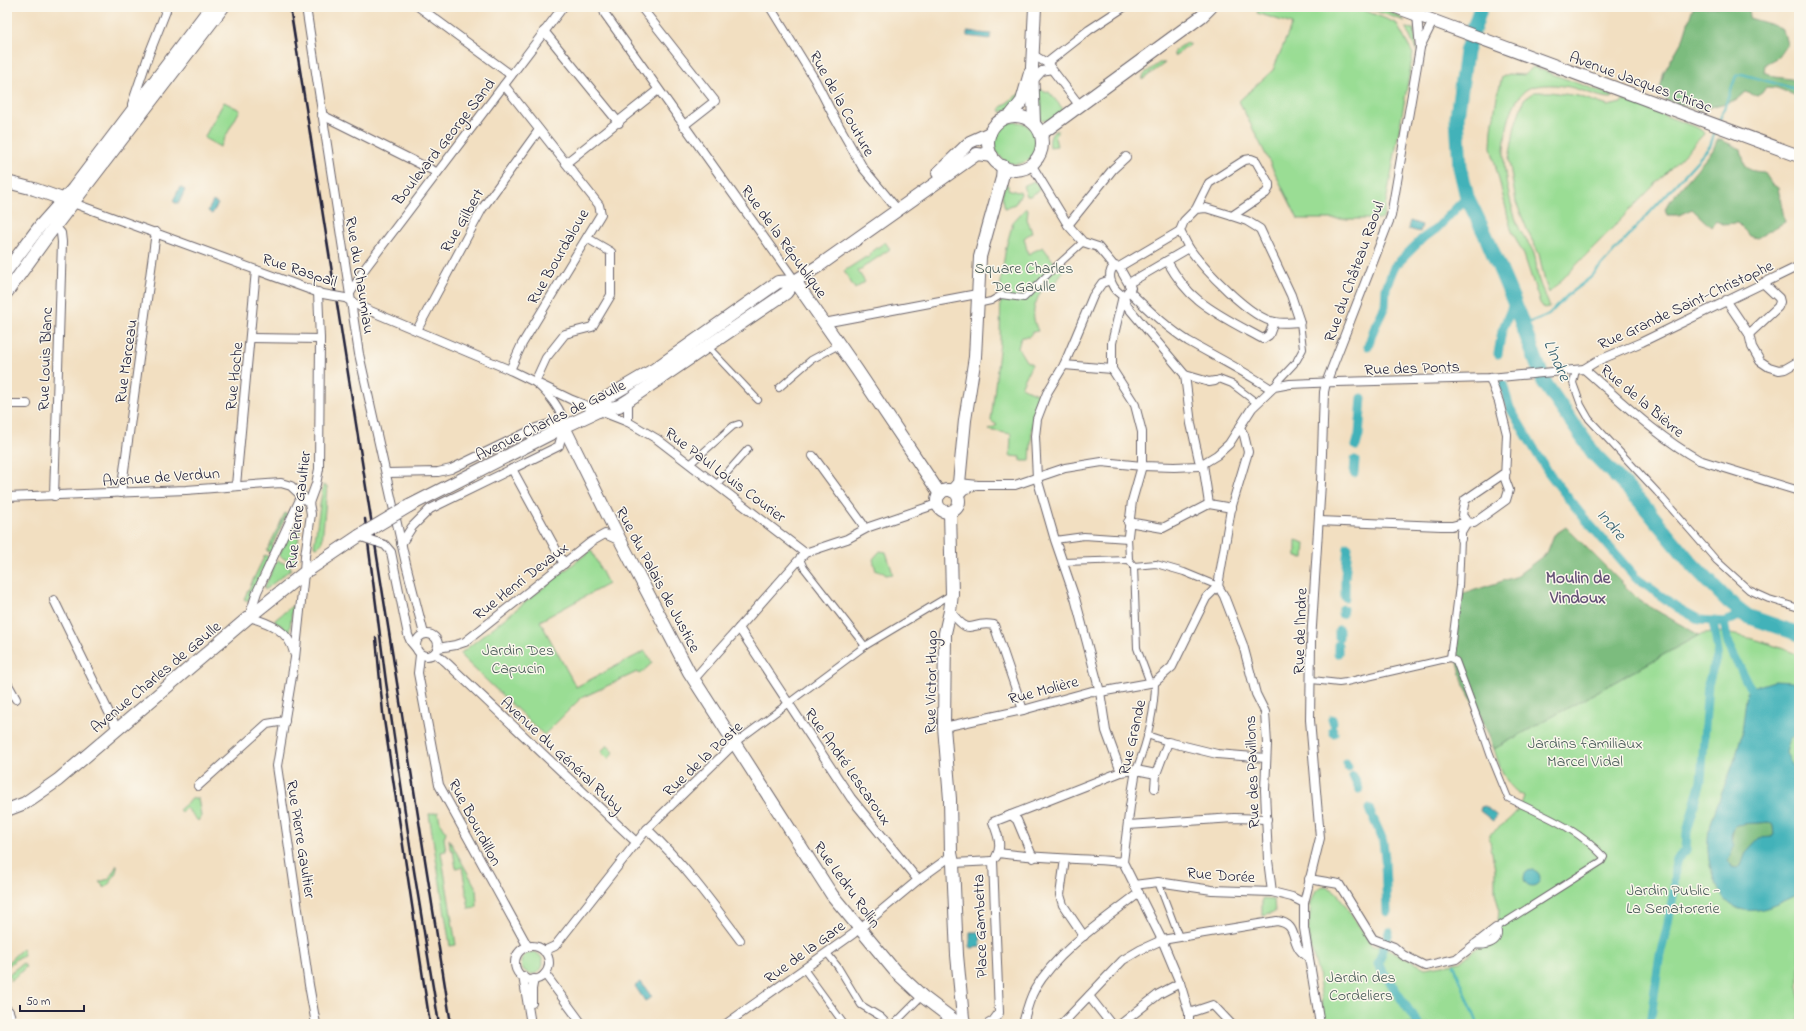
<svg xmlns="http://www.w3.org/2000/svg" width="1806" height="1031" font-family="'Indie Flower',sans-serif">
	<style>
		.green { fill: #9add94; stroke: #5e8068 }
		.forest { fill: #7bbc7e; stroke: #4e6f5c }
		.water { fill: #42b2b9; stroke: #326a7a; fill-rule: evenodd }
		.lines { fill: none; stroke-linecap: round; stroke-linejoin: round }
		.stream { stroke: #42b2b9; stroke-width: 2.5 }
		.canal { stroke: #42b2b9; stroke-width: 9 }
		.river { stroke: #42b2b9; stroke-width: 15 }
		.pedestrian-casing { stroke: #6b646a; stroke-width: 8 }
		.minor-casing { stroke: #6b646a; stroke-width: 10 }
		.secondary-casing { stroke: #6b646a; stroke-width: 14 }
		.pedestrian { stroke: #fff; stroke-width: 6 }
		.minor { stroke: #fff; stroke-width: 8 }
		.secondary { stroke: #fff; stroke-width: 12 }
		.rail { stroke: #22223b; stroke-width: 2.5 }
		.minor-bridge-casing { stroke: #6b646a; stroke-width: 10; stroke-linecap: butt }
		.secondary-bridge-casing { stroke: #6b646a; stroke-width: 14; stroke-linecap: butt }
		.minor-bridge { stroke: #fff; stroke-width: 8 }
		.secondary-bridge { stroke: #fff; stroke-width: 12 }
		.labels { text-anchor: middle; stroke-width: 3; stroke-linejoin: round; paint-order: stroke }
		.street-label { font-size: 16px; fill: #22223b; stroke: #fbf7ec }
		.park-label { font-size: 16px; fill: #465a56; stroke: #fbf7ec }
		.water-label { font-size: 17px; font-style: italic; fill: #2f5c6d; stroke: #fbf7ec }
		.neighbourhood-label { font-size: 17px; font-weight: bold; fill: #645277; stroke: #fbf7ec }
	</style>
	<rect width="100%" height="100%" fill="#fbf7ec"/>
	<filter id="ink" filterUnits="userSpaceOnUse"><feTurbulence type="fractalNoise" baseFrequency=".025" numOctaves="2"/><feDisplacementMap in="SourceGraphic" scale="8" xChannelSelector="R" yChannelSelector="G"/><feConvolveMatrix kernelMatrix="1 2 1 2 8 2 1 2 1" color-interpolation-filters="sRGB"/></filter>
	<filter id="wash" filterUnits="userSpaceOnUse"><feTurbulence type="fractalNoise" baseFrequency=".012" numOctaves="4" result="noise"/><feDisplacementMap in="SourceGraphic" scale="16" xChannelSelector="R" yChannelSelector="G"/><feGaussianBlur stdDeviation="0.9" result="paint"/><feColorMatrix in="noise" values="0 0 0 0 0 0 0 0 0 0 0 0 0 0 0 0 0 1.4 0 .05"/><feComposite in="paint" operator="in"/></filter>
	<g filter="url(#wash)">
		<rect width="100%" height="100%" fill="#f2dfc1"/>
		<g class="green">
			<polygon points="1259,7 1356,7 1396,23 1413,54 1383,219 1298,219 1239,101 1273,70 1292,24 1257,13"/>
			<path d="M1364 7C1376 7 1397 12 1405 21Z"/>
			<polygon points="1406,28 1414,29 1417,52"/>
			<polygon points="1186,43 1190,45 1174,56 1174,51"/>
			<polygon points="1159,63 1165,63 1142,80 1144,74"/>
			<path d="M1533 67 1613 96 1612 98C1600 98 1591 93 1580 90 1566 85 1546 83 1532 87 1510 93 1503 140 1504 159 1504 178 1512 211 1519 228 1523 237 1531 245 1534 254 1537 262 1536 271 1538 278 1541 288 1546 297 1550 307L1544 308 1540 303 1524 255 1511 229 1491 147 1492 129 1497 96 1502 77 1508 74 1524 75Z"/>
			<path d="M1038 89 1049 92 1063 109C1058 116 1048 125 1040 118Z"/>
			<polygon points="1023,92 1012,108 1001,112 1000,108 1016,96"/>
			<polygon points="1534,92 1550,92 1578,96 1608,106 1621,103 1623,100 1698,128 1705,133 1549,293 1545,282 1539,254 1528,232 1516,202 1509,160 1515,125 1524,99"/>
			<polygon points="224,102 240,110 220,147 204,138"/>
			<circle cx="1016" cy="143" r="21"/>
			<path d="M1058 129 1055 138 1057 146 1050 147C1049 139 1050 133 1058 129Z"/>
			<polygon points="1034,181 1040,188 1037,192 1030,196 1027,196 1023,186"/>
			<polygon points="1005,184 1008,185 1008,189 1017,192 1020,191 1021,194 1015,204 1005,208 1002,196"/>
			<path d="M1026 208 1028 209 1027 219 1032 232 1024 238 1028 254 1043 247 1054 262 1065 267 1054 286 1042 289C1034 306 1030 313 1038 331L1032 332 1029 337H1021L1018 348 1026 361 1032 364 1021 387 1041 396 1033 414 1030 461H1021V457L1010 456 1011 434 989 430 997 425 991 421 1000 342 1001 278 1006 247 1013 222Z"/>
			<polygon points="885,242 890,249 858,271 865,282 855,289 844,271 866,257 867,258 870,256 869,254"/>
			<polygon points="323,485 327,487 322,543 317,547 314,546"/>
			<polygon points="285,513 289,515 286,516 272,546 273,549 272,553 267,551"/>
			<polygon points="296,518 301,524 295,561 291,562 279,556"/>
			<polygon points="1296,540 1305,543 1304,558 1296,557"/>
			<polygon points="591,550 608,584 540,621 576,687 645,651 652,663 640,674 637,672 581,698 544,735 462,657 461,653"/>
			<polygon points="880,551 886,552 893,574 886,575 881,571 876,571 873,559"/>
			<polygon points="265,555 269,557 248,601 244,599"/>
			<polygon points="277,560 290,566 291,569 265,590 264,588"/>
			<polygon points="293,605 289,634 282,626 275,622 275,620"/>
			<path d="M1718 632C1747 636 1772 644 1799 655V1024H1325L1318 973 1308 935 1311 903 1316 890C1323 885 1331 887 1337 893L1372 946 1381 945 1425 968 1460 962 1491 936 1498 922 1499 909 1495 892V870L1489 835C1503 824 1520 814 1524 796 1506 788 1500 767 1494 749L1699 635Z"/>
			<polygon points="607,745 614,752 608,759 601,752"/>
			<polygon points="193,798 198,798 201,816 198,821 186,808 181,812 179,810"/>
			<polygon points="438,812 440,822 446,832 444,838 446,851 441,852 456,945 450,946 429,814"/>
			<polygon points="449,839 476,888 477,906 475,908 469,909 462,867 456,868 453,851 450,849"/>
			<path d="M117 865C118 873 110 883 105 888L99 882 109 879Z"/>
			<polygon points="1262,899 1274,900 1275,912 1262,915"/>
			<polygon points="23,948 24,956 16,959 7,967 7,963"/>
			<circle cx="532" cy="963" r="11"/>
			<polygon points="23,963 26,967 11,981 9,974"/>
		</g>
		<g class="forest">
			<polygon points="1693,7 1748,7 1749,18 1770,24 1783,30 1787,44 1778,57 1765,64 1764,72 1775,77 1799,80 1799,97 1777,88 1766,87 1762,93 1757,96 1745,92 1736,100 1700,110 1664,99 1660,89 1664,72 1683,39"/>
			<path d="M1717 140H1721L1741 149C1745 168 1745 171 1764 172L1772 184 1778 188 1785 222 1757 238 1750 236 1737 223 1722 224 1716 221 1711 227 1692 209 1679 215H1667L1665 210 1668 203 1713 150Z"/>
			<polygon points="1566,527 1640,601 1699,635 1494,749 1481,716 1464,686 1458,662 1456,634 1463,594 1515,577 1547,553 1554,535"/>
			<path d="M1768 822 1773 825 1774 834 1772 837 1742 860 1741 866 1737 868 1731 867 1728 861C1734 850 1729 838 1735 826 1745 822 1756 824 1768 822Z"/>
		</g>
		<g class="water">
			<polygon points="967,32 991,34 990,39 967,36"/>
			<polygon points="180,187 185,190 179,203 175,203 173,201"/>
			<polygon points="213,201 218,204 212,214 208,211"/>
			<polygon points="1410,221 1422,225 1420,232 1408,229"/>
			<path d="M1774 681 1792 682 1799 684V731L1790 739 1786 753 1799 776V894C1784 901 1762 913 1744 910 1714 906 1704 855 1709 831 1716 801 1732 774 1739 744 1744 727 1744 710 1747 693L1755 687ZM1768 822 1773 825 1774 834 1772 837 1759 838 1746 852 1741 866 1737 868 1731 867 1728 861 1734 847 1731 835 1735 826C1745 822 1757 824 1768 822Z"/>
			<polygon points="1485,806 1497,816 1493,821 1480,811 1481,807"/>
			<circle cx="1532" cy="878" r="8"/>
			<polygon points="970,932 980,932 981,947 970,948"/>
			<polygon points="641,982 652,997 645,1001 635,986"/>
		</g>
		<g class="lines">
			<g class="stream">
				<polyline points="1719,122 1736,76 1742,74 1799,90"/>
				<polyline points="1523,325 1548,315 1570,293 1590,278 1696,162 1710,146 1716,129"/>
				<polyline points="1454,965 1478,1024"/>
			</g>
			<g class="canal">
				<polyline points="1368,346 1374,329 1385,306 1386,288 1394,267 1422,239 1436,229 1467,197"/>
				<polyline points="1498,354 1502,331 1514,302"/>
				<polyline points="1503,384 1510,408 1548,472 1580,513 1636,578 1678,608 1700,620 1724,622 1744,614"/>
				<polyline points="1356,446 1359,435 1362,398"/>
				<polyline points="1354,473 1355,460"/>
				<polyline points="1345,577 1348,547"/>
				<polyline points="1345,597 1345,582"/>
				<polyline points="1342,614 1343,609"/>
				<polyline points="1724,622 1728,644 1751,690"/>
				<polyline points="1339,637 1339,630"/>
				<polyline points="1338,653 1338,645"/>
				<polyline points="1332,719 1333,722"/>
				<polyline points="1333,730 1334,733"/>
				<polyline points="1346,763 1348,767"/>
				<polyline points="1353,776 1359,789"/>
				<polyline points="1369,809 1371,814"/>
				<polyline points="1374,820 1382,838"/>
				<polyline points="1383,842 1385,858"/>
				<polyline points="1385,861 1387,912"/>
				<polyline points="1389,932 1378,964 1418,1024"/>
				<polyline points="1650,1024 1660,954 1666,933 1674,891 1675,867 1677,859 1686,850 1687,832 1701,781 1708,684 1718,652 1713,621"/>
			</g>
			<polyline class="river" points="1481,7 1466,52 1457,117 1460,167 1467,197 1485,234 1514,302 1544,382 1594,454 1639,500 1691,563 1728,601 1747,616 1799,634"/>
		</g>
	</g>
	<g filter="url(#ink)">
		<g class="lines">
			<defs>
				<g id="pedestrian">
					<polyline points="977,304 991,301 1001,295 1024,298 1051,271 1083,242"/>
					<polyline points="708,347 758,400"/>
					<polyline points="1297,360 1303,349 1300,322"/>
					<polyline points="1576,370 1573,383 1581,405 1589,419 1657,492 1716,560 1749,590 1769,599 1799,608"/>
					<polyline points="1215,381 1219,379 1232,384 1257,403"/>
					<polyline points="1274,387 1278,381 1294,364"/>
					<polyline points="779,388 811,360 839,345"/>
					<polyline points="690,464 733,426 739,424"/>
					<polyline points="717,484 748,449"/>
					<polyline points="1128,536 1129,560 1134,566 1137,648 1150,683"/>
					<polyline points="1055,540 1084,536 1128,539"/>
					<polyline points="800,559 804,568 865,646"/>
					<polyline points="1063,562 1129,560"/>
					<polyline points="1134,566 1156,564 1184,572 1218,586"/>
					<polyline points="1450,658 1459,586 1461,539"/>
					<path d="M1312 680 1339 683 1346 682 1450 658 1456 661 1480 725 1490 754 1508 798C1544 816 1576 827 1604 857L1602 861 1496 928"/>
					<polyline points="1147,735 1168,742"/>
					<polyline points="736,742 865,646 952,594"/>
					<path d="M1136 770C1147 742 1155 713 1155 682"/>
					<polyline points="1158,882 1179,937"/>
					<polyline points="827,953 838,967 861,1005 881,1017 888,1024"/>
					<polyline points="804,969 844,1024"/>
					<polyline points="894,1024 922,996"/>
				</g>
				<g id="minor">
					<polyline points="306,7 359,354 406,564 424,634"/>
					<polyline points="419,7 511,75"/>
					<polyline points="603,7 605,14 795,281"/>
					<polyline points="641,7 715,101 683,126"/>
					<polyline points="770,7 815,80 834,117 863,168 897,209"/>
					<polyline points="544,31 619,123"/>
					<polyline points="1420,47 1433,21"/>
					<polyline points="1033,55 1047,63 1089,30 1124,7"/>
					<polyline points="1047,63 1080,106"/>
					<polyline points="1033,81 1042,71 1051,69"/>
					<polyline points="504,85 599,205 601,214 522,344 510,370"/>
					<polyline points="132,110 132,104 149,54 166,11 165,7"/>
					<polyline points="322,115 436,172"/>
					<polyline points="566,163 658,90"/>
					<polyline points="1031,164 1068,225 1083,242 1098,247 1114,266"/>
					<polyline points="73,203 322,294"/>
					<polyline points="1068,225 1113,169 1126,157"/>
					<polyline points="1180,231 1184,221 1196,209 1209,183 1245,160 1251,159 1256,161 1269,184 1269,188 1266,193 1232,216 1206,208 1196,209"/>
					<path d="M1189 248C1203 268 1251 319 1275 322 1283 324 1292 322 1300 322L1291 295 1260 229 1247 221 1232 216"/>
					<path d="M1167 261C1175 275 1185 290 1198 300 1218 316 1241 327 1263 339L1269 335 1274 322"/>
					<path d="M1114 266 1119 267 1131 288 1124 296C1113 291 1105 276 1114 266Z"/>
					<polyline points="1119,267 1180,231 1189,248 1129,283"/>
					<polyline points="1110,280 1102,283 1093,296 1064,365 1047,393 1037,419 1035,436 1037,478 1055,540 1075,598 1100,692 1106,731 1121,772"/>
					<path d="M1129 291C1148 310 1166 327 1188 341 1216 357 1244 371 1271 389"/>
					<polyline points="349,295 366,267 563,7"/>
					<polyline points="1123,296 1112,343 1112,369 1135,405 1142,432 1142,466 1132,501 1128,536"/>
					<polyline points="1124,296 1127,306 1185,375 1209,382 1215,381"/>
					<polyline points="347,299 361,307 510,370 572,400 628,422 657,439 805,553"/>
					<polyline points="1726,300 1749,334 1752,347 1760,361 1769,367 1779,370 1785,369 1799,361"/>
					<polyline points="824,323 977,294"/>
					<polyline points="417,330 482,209 539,130"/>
					<polyline points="1749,334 1778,307 1780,302 1779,298 1763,283"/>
					<polyline points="251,338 320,339"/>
					<polyline points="1064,365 1112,369"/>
					<path d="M1584 369C1621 401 1656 436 1699 460L1799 491"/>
					<polyline points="1185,375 1191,424 1199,460 1203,464"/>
					<polyline points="1490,378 1499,402 1507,434 1505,479 1509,490 1506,500 1474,523 1467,522 1462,515 1465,500 1506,472"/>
					<polyline points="7,404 27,404"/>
					<polyline points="628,422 628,405 630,399"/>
					<polyline points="813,456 862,523 864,529"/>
					<polyline points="1203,464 1209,504"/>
					<polyline points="512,469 564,564"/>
					<polyline points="387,473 438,472 451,469 536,428 562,420"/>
					<polyline points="959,483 978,485 1015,485 1065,468 1102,462 1142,466 1174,467 1199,466 1217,455 1229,444 1252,408 1274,387 1290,384 1337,382 1490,378 1584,369 1597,361 1642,342 1799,266"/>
					<polyline points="236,485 256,270"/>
					<polyline points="121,493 156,232"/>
					<polyline points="54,496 62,242 61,233 55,226"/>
					<polyline points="7,497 186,490 281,483 291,486 309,503"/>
					<polyline points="958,497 964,490 976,485"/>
					<polyline points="1209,504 1232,508"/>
					<polyline points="1319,521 1441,526 1452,526 1467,522 1461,532 1461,539"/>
					<polyline points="1128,522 1163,528 1209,504"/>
					<polyline points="376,542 385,545 391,552 408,635 411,642 416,648"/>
					<path d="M401 544 412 527 430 509 559 446C560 440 563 433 564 427 564 411 547 392 535 382L546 358 565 334 592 327 611 295V252L587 238"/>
					<polyline points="1218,586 1224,596 1243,645 1256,694 1265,712 1267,744 1265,790 1268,860 1272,892"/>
					<polyline points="1218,586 1231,509 1248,452 1244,435 1240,428"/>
					<polyline points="54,600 117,729"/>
					<path d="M950 611C973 640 968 620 994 625L1023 710"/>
					<polyline points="739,628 851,798 918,880"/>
					<circle cx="427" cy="645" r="11"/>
					<polyline points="438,648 456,645 465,642 591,542 605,534 616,539 619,538"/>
					<path d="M294 653C289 630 269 623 249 617L257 592 302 495"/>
					<polyline points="435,653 447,663 636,842"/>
					<polyline points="420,655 418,673 439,785 528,947"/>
					<polyline points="694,679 805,553 847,539 869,527 937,504"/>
					<polyline points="7,683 16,699"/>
					<polyline points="944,727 1023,710 1092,691 1100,692 1155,682 1172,667 1206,598 1218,586"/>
					<polyline points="1136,770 1130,806 1123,862 1162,940 1180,983 1189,1013 1189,1024"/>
					<polyline points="198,786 267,724 285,721"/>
					<polyline points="1155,788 1156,774 1168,742 1217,754 1266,758"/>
					<polyline points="1011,815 1121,772 1136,770 1156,774"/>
					<polyline points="1128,825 1234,818 1267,819"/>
					<path d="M647 829C683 863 711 901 740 940"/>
					<path d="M999 853C1040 859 1082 858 1123 862"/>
					<path d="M996 857C1003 846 997 833 993 822L1011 815 1017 820 1033 858"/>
					<polyline points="1065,859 1060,895 1063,905 1084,936"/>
					<polyline points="953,863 993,861"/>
					<path d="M1309 879 1339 884 1373 939 1394 947 1403 955 1425 966 1456 959 1496 928C1501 942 1486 946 1475 944"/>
					<polyline points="1134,885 1158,882 1212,890 1272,892 1292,897 1304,903"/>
					<circle cx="532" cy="963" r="17"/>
					<polyline points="544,951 555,946 647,829 736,742"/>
					<polyline points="545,974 582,1024"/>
					<polyline points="523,976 531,1024"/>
					<polyline points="1089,996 1111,1024"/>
					<polyline points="532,1003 532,989 534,979"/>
					<polyline points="1189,1013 1213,1005 1231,1024"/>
					<polyline points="316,1024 309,985 277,766 295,658 304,573 305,556 311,514 309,503 316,484 319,469 320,339 318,292"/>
					<polyline points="726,1024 853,934 918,880 947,859 951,853"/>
					<polyline points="988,1024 993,1021 999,1013 993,861"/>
					<path d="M1023 1024C1026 1012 1029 999 1035 989 1057 951 1104 920 1139 893"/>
					<path d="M1062 1024 1123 960 1140 950 1162 940 1277 921C1297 924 1291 938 1300 950 1302 953 1306 955 1308 957"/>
					<polyline points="1121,1024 1159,994 1180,983"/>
					<polyline points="1320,1024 1304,928 1304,903 1320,838 1310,720 1311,642 1321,483 1324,392 1326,383 1391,216 1420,48 1417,15"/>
				</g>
				<g id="secondary">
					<polyline points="1396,7 1799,156"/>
					<polyline points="1010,116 1022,101 1030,73"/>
					<circle cx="1015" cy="143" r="27"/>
					<polyline points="1034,123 1032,67 1035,7"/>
					<polyline points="1041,134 1202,16 1211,7"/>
					<polyline points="938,173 970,142 990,133"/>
					<polyline points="7,182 34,189 68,201"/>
					<polyline points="7,270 40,226 73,189 211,7"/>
					<polyline points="795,281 857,370 940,494"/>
					<polyline points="7,292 49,234 223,7"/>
					<polyline points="598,411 599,402 655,369 778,282 795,281"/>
					<polyline points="564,427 619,538 689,672 832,895 895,971 922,996 959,1024"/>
					<circle cx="948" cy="501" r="11"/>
					<polyline points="952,491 959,483 965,420 975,357 980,257 1002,178 1003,166"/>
					<polyline points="409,506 564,427 598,411 619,406 630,399 786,293 795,281 820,265 977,154 992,156"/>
					<polyline points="950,512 952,594 950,611 945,633 944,727 950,799 951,853 953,863 957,955 963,1018 965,1024"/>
					<polyline points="7,810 25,803 58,780 249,617 304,573 359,536"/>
					<polyline points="7,1012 11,1024"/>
				</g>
			</defs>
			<use href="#pedestrian" class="pedestrian-casing"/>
			<use href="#minor" class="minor-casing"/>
			<use href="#secondary" class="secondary-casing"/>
			<use href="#pedestrian" class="pedestrian"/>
			<use href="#minor" class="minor"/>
			<use href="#secondary" class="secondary"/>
			<g class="rail">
				<polyline points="290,7 451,1024"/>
				<polyline points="365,519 386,682 410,846 439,1024"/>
				<polyline points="376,638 383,713 430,1024"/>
			</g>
			<defs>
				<g id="minor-bridge">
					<polyline points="323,294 345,298"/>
					<polyline points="359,536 376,542"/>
				</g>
				<polyline id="secondary-bridge" points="359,536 409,506"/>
			</defs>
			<use href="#minor-bridge" class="minor-bridge-casing"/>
			<use href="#secondary-bridge" class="secondary-bridge-casing"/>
			<use href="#minor-bridge" class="minor-bridge"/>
			<use href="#secondary-bridge" class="secondary-bridge"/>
		</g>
	</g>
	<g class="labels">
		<g class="street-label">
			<text transform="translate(1641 81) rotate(20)" y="6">Avenue Jacques Chirac</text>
			<text transform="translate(843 103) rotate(61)" y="6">Rue de la Couture</text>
			<text transform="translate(443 141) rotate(-52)" y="6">Boulevard George Sand</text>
			<text transform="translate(461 220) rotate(-60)" y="6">Rue Gilbert</text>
			<text transform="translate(785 241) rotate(54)" y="6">Rue de la République</text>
			<text transform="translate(557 256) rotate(-60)" y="6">Rue Bourdaloue</text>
			<text transform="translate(300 269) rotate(18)" y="6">Rue Raspail</text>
			<text transform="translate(1353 271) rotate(-70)" y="6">Rue du Château Raoul</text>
			<text transform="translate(361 275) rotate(81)" y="6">Rue du Chaumiau</text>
			<text transform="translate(1685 304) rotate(-25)" y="6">Rue Grande Saint-Christophe</text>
			<text transform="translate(44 359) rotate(-88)" y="6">Rue Louis Blanc</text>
			<text transform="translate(125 361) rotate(-82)" y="6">Rue Marceau</text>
			<text transform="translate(1412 367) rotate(-2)" y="6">Rue des Ponts</text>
			<text transform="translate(233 376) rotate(-84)" y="6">Rue Hoche</text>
			<text transform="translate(1643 400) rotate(40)" y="6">Rue de la Bièvre</text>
			<text transform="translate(550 419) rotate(-26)" y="6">Avenue Charles de Gaulle</text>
			<text transform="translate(726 474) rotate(37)" y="6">Rue Paul Louis Courier</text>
			<text transform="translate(161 476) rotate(-4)" y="6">Avenue de Verdun</text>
			<text transform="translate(297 510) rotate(-83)" y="6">Rue Pierre Gaultier</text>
			<text transform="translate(659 579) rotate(62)" y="6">Rue du Palais de Justice</text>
			<text transform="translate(520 580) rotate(-38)" y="6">Rue Henri Devaux</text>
			<text transform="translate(1299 631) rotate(-88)" y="6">Rue de l'Indre</text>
			<text transform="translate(155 676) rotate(-40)" y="6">Avenue Charles de Gaulle</text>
			<text transform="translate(930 682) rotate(-89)" y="6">Rue Victor Hugo</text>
			<text transform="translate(1043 689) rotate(-15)" y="6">Rue Molière</text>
			<text transform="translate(1131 737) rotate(-77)" y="6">Rue Grande</text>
			<text transform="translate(563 754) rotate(43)" y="6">Avenue du Général Ruby</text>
			<text transform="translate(702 758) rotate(-43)" y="6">Rue de la Poste</text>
			<text transform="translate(849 766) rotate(55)" y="6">Rue André Lescaroux</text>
			<text transform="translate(1251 772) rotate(-92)" y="6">Rue des Pavillons</text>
			<text transform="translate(476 822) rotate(62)" y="6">Rue Bourdillon</text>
			<text transform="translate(302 839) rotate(81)" y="6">Rue Pierre Gaultier</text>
			<text transform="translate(1221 874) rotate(4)" y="6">Rue Dorée</text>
			<text transform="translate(848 884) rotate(54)" y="6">Rue Ledru Rollin</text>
			<text transform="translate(979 926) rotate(-92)" y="6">Place Gambetta</text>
			<text transform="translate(804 951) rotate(-36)" y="6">Rue de la Gare</text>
		</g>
		<g class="park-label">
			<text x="1024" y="273">Square Charles<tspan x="1024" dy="18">De Gaulle</tspan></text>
			<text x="518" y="655">Jardin Des<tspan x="518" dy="18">Capucin</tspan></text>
			<text x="1585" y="748">Jardins familiaux<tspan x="1585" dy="18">Marcel Vidal</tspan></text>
			<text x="1673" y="895">Jardin Public -<tspan x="1673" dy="18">La Senatorerie</tspan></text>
			<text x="1361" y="982">Jardin des<tspan x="1361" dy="18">Cordeliers</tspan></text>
		</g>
		<g class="water-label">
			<text transform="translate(1558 360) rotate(66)" y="6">L'Indre</text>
			<text transform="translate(1612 524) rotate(50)" y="6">Indre</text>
		</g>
		<g class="neighbourhood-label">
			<text x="1578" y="583">Moulin de<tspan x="1578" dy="20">Vindoux</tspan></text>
		</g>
	</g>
	<rect width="1806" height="1031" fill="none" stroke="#fbf7ec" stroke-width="24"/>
	<path d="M20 1005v6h64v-6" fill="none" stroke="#22223b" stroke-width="2"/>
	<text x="26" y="1005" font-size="12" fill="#22223b" stroke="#fbf7ec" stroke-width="3" paint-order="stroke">50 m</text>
</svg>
